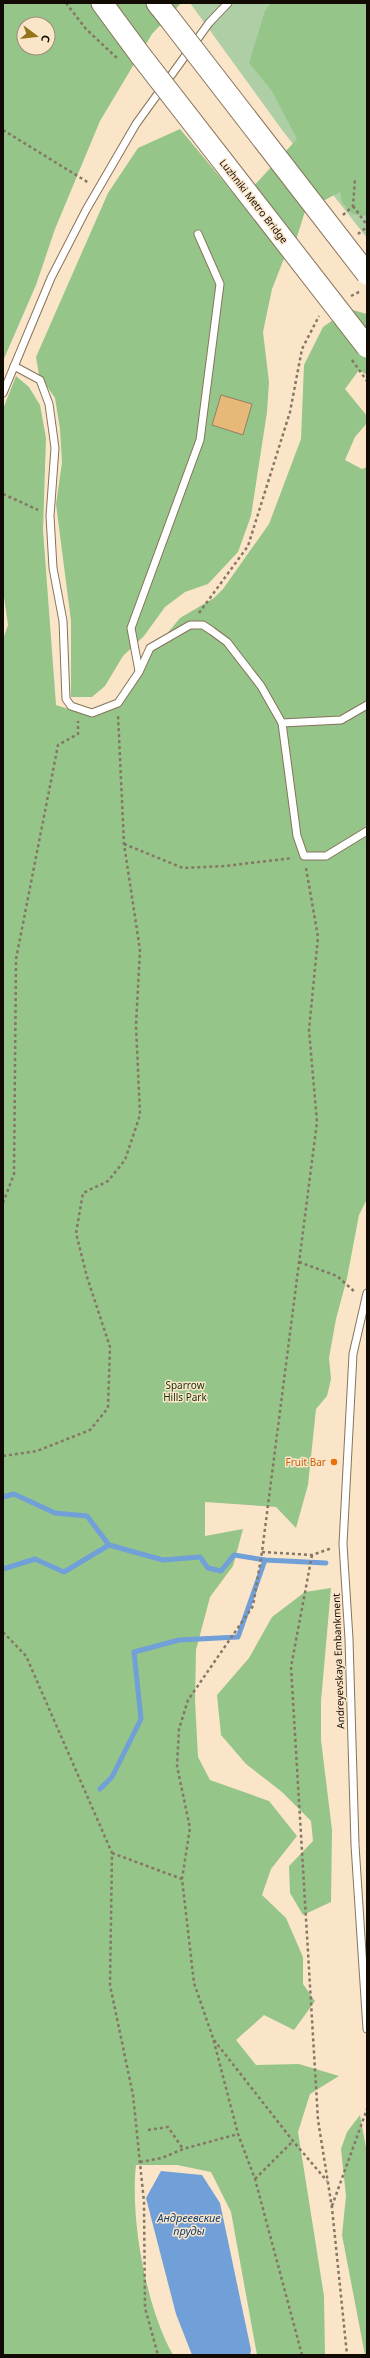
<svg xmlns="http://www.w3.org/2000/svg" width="370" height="2358" font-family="'Noto Sans',sans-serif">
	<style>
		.green { fill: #aecea6 }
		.forest { fill: #95c589; fill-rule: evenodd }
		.water { fill: #71a0d8 }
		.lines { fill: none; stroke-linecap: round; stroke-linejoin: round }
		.stream { stroke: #71a0d8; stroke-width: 5 }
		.building { fill: #e7b979; stroke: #937f66 }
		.service-casing { stroke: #86735a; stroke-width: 9 }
		.primary-casing { stroke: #86735a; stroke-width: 23 }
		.path { stroke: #857665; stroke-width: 2.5; stroke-dasharray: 3 3; stroke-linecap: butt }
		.service { stroke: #fff; stroke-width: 7 }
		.primary { stroke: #fff; stroke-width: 21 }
		.primary-bridge-casing { stroke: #86735a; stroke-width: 23; stroke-linecap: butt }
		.primary-bridge { stroke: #fff; stroke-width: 21 }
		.food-dot { fill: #e8710a; stroke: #fbe5c9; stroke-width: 1.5 }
		.labels { text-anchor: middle; stroke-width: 3; stroke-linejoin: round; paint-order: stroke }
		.street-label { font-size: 10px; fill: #120b03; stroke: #fbe5c9 }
		.park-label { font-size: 10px; fill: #123208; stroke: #fbe5c9 }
		.food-label { font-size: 10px; fill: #c56008; stroke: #fbe5c9; text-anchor: end }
		.water-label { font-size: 11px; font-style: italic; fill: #0e4074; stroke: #fbe5c9 }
	</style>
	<rect width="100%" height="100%" fill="#fbe5c9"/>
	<polygon class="green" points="190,3 367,3 367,238 282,130"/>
	<g class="forest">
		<path d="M3 3H181L152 34 100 121 55 229 36 285 3 361ZM24 24H48V48H24Z"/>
		<polygon points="271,3 367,3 367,216 352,214 342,202 340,192 325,200 307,205 296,240 283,261 272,289 263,332 269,382 267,412 251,516 238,552 208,584 185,592 165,607 144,636 123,656 105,686 92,697 71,697 71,621 56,504 62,463 60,429 55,398 39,375 36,357 108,193 138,148 180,129 240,201 297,139 272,91 249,63 265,11"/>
		<path d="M349 309 367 314V375L359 370 345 389 367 416V423L355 437 345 460 362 469 367 467V1199L359 1215 347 1278 336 1319 329 1358 331 1379 327 1396 316 1409 308 1485 296 1528 276 1507 205 1502V1536L243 1529 233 1566 210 1597 196 1650 195 1700 198 1757 210 1780 269 1801 297 1836 271 1869 262 1895 286 1918 303 1957V1984L315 2001 294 2030 264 2015 236 2040 256 2065 299 2064 339 2076 310 2094 298 2132 324 2296 325 2355H257L231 2212 211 2172 177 2165H136C130 2219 146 2307 173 2355H3V639L8 625 3 590V409L16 376 29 387 40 405 46 438 43 530 56 705 93 717 122 694 140 663 161 641 180 618 214 598 223 589 269 524 301 439 304 365 323 327Z"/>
		<polygon points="331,1588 321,1701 321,1740 332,1830 331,1902 303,1915 290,1893 289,1866 313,1841 311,1821 282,1792 246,1764 221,1735 217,1695 249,1658 272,1617 305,1592"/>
		<polygon points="360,2115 367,2153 367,2355 365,2355 342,2235 346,2196 341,2149 347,2132"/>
	</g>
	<polygon class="water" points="161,2171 202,2175 220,2203 251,2350 250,2355 192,2355 176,2314 146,2198"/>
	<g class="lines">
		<g class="stream">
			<polyline points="3,1497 14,1494 55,1513 87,1516 109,1545"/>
			<polyline points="3,1569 35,1559 64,1572 109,1545 163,1560 200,1557 208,1568 221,1571 234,1555 265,1560 326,1563"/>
			<polyline points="100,1789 112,1777 141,1719 134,1652 179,1640 238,1637 265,1560"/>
		</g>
	</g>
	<polygon class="building" points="221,395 252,404 243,435 212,425"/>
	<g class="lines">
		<defs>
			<g id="service">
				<polyline points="14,366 40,380 49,404 55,448 50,516 53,568 63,621 66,699 71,706 92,713 118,703 139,672 150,648 190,625 203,625 212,631 227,642 261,686 282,723 297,836 304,856 326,856 367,831"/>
				<polyline points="3,393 51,278 86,210 136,124 209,23 228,3"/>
				<polyline points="139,671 131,628 200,440 220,284 198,234"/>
				<polyline points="282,723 341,720 367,705"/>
				<polyline points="367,1293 353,1354 343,1544 349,1639 355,1845 367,2029"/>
			</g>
			<g id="primary">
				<polyline points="102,3 141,56"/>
				<polyline points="157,3 169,18"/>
			</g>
		</defs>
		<use href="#service" class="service-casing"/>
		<use href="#primary" class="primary-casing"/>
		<g class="path">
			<polyline points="66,3 86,29 118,59"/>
			<polyline points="3,130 89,183"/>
			<polyline points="353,206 367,225"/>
			<polyline points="343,215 353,206 355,179"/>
			<polyline points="358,234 367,227"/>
			<polyline points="351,296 361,291"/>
			<polyline points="352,360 367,381"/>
			<polyline points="3,494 38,510"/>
			<polyline points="199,613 248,546 290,412 302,349 319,316"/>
			<polyline points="124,844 183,868 225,866 293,858"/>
			<polyline points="3,1203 14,1174 16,959 58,745 78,734 78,721"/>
			<polyline points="299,1262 337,1276 356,1293"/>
			<polyline points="3,1456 37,1451 90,1430 108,1408 110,1347 87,1277 76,1233 83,1193 108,1181 125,1160 140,1115 136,1025 140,950 124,844 118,715"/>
			<polyline points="262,1552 312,1555 332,1548"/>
			<polyline points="312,1555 291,1667 318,2120 332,2208 347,2355"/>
			<polyline points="3,1632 26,1656 112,1853 110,1985 133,2095 144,2202 145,2308 158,2355"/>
			<polyline points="112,1853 182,1879"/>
			<polyline points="214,2040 293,2141 327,2181"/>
			<polyline points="148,2130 168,2127 183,2149"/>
			<polyline points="140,2162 162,2158 183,2149 238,2134"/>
			<polyline points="255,2179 293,2141"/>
			<polyline points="332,2206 367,2109"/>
			<polyline points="302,2355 255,2179 238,2134 213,2038 194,1983 182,1879 190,1828 177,1766 179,1729 188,1700 253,1606 262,1552 317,1122 309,1030 318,937 306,868"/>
		</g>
		<use href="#service" class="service"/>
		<use href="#primary" class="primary"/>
		<defs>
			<g id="primary-bridge">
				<polyline points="169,18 367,274"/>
				<polyline points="141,56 367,347"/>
			</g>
		</defs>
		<use href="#primary-bridge" class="primary-bridge-casing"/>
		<use href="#primary-bridge" class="primary-bridge"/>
	</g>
	<circle class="food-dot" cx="334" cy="1462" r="4"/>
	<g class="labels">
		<g class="street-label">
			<text transform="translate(254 201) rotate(52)" y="4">Luzhniki Metro Bridge</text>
			<text transform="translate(338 1661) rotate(-92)" y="4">Andreyevskaya Embankment</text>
		</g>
		<g class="park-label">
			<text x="185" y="1389">Sparrow<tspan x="185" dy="12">Hills Park</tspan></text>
		</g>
		<g class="food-label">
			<text x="326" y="1466">Fruit Bar</text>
		</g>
		<g class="water-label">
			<text x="189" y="2222">Андреевские<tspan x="189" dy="13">пруды</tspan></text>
		</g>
	</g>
	<rect width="370" height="2358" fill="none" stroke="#120b03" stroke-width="8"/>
	<g transform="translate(36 36) rotate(105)"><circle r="19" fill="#fbe5c9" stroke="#9e8e7a"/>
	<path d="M0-3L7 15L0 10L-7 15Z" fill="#94721a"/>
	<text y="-6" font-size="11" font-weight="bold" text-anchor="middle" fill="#120b03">С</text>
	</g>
</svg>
